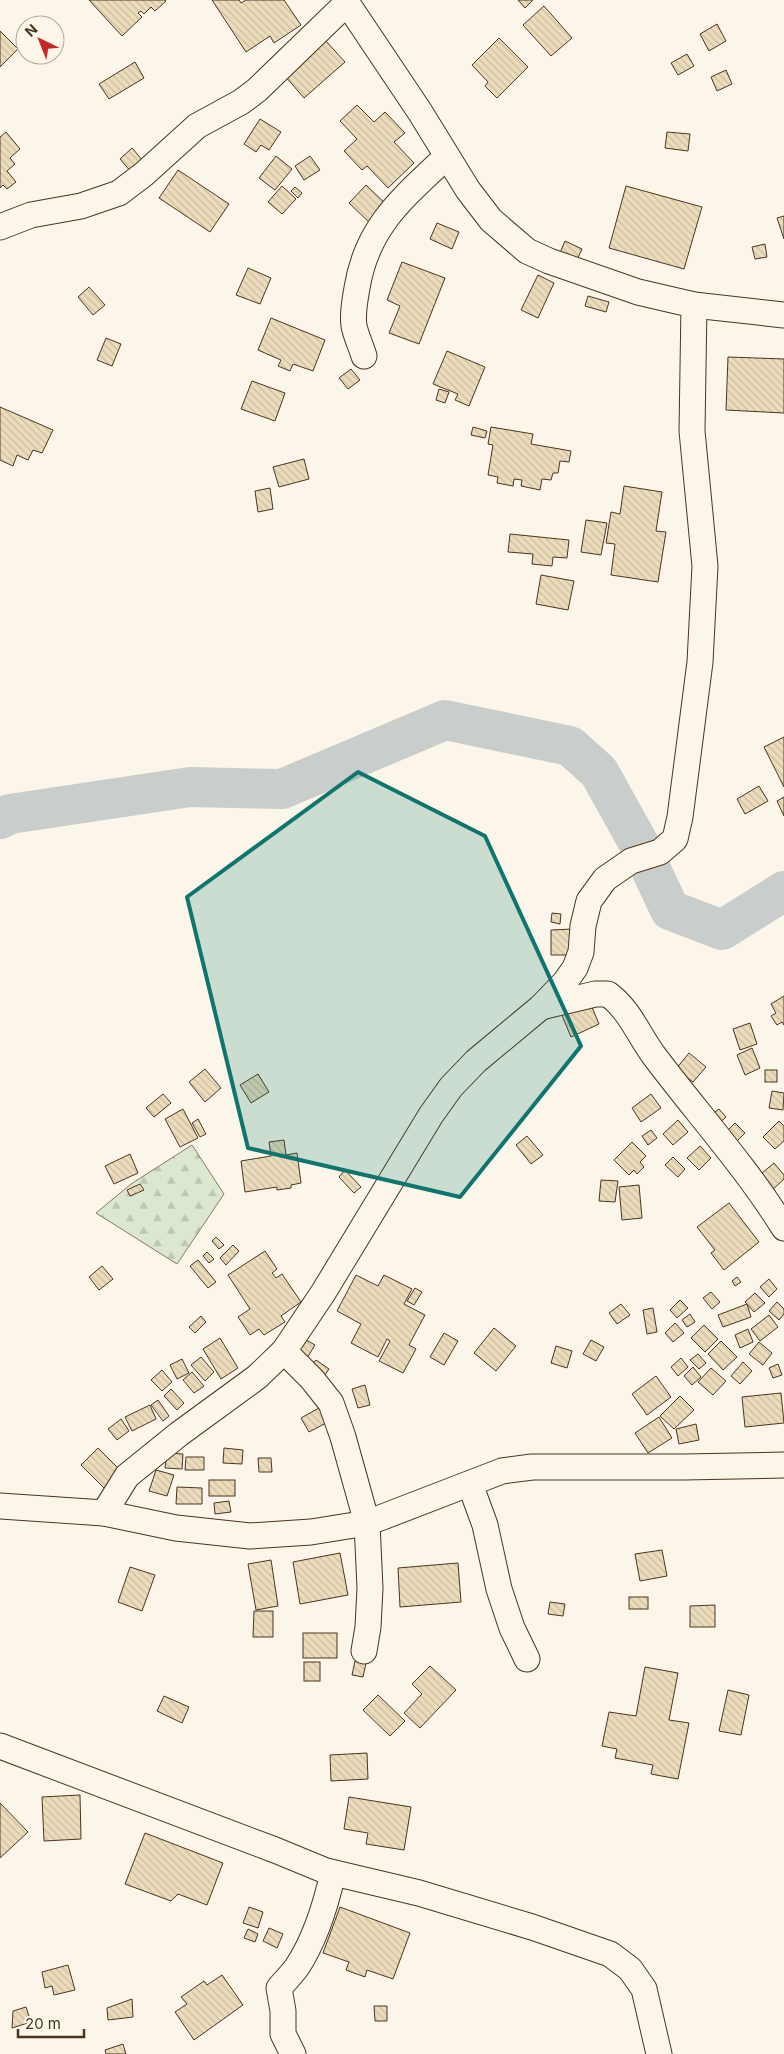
<svg xmlns="http://www.w3.org/2000/svg" width="784" height="2054" font-family="Inter,sans-serif">
	<style>
		.forest { fill: url(#forest-firs); stroke: #887966 }
		.lines { fill: none; stroke-linecap: round; stroke-linejoin: round }
		.river { stroke: #c9cecd; stroke-width: 40 }
		.building { fill: url(#building-back-hatch); stroke: #4a3520 }
		.minor-casing { stroke: #4a3520; stroke-width: 27 }
		.minor { stroke: #fbf6e9; stroke-width: 25 }
		.marked { fill: #0f766e; fill-opacity: 0.2; stroke: #0f766e; stroke-width: 4; stroke-linejoin: round }
	</style>
	<defs>
		<pattern id="forest-firs" width="22" height="20" patternUnits="userSpaceOnUse" patternTransform="scale(1.25)"><rect width="22" height="20" fill="#dce7d0"/><path d="M5 1l3.5 6h-7zM16 11l3.5 6h-7z" fill="#bec7b2"/></pattern>
		<pattern id="building-back-hatch" width="6" height="6" patternUnits="userSpaceOnUse" patternTransform="scale(1.25)"><rect width="6" height="6" fill="#ecdcbc"/><path d="M-1 5l2 2M0 0l6 6M5-1l2 2" fill="none" stroke="#ccbda1"/></pattern>
	</defs>
	<rect width="100%" height="100%" fill="#fbf6e9"/>
	<polygon class="forest" points="192,1145 224,1194 177,1264 96,1213 131,1184"/>
	<g class="lines">
		<polyline class="river" points="0,819 10,814 190,787 282,789 445,720 570,746 599,772 639,844 670,910 722,930 784,891"/>
	</g>
	<g class="building">
		<polygon points="89,0 164,0 166,1 155,11 151,7 144,14 141,11 138,13 142,17 122,36"/>
		<polygon points="212,0 239,0 241,3 246,0 284,0 301,25 274,43 270,36 246,52"/>
		<polygon points="518,0 533,0 525,8"/>
		<polygon points="544,6 572,38 551,56 523,25"/>
		<polygon points="717,24 726,41 709,51 700,34"/>
		<polygon points="0,31 18,49 0,67"/>
		<polygon points="499,38 528,67 497,98 485,86 488,82 472,65"/>
		<polygon points="325,40 345,62 304,98 285,76"/>
		<polygon points="687,54 694,66 678,75 671,63"/>
		<polygon points="135,62 144,78 109,99 99,84"/>
		<polygon points="726,70 732,84 717,91 711,77"/>
		<polygon points="357,105 374,122 385,112 405,133 394,142 414,163 388,188 367,166 362,170 344,151 357,139 340,121"/>
		<polygon points="260,119 281,132 269,150 261,145 256,152 244,144"/>
		<polygon points="6,132 20,149 10,158 15,164 7,171 16,182 7,189 3,185 0,188 0,137"/>
		<polygon points="667,132 690,134 688,151 665,148"/>
		<polygon points="132,148 144,162 132,173 120,159"/>
		<polygon points="276,156 292,169 275,190 259,178"/>
		<polygon points="310,156 320,170 304,180 295,166"/>
		<polygon points="178,170 229,204 210,232 159,198"/>
		<polygon points="366,185 388,206 371,224 349,203"/>
		<polygon points="282,186 296,199 282,214 268,202"/>
		<polygon points="626,186 702,207 684,269 609,248"/>
		<polygon points="295,187 302,193 298,198 291,191"/>
		<polygon points="784,216 784,239 777,218"/>
		<polygon points="437,223 459,232 452,249 430,239"/>
		<polygon points="565,241 582,249 576,262 559,255"/>
		<polygon points="765,244 767,257 755,259 752,247"/>
		<polygon points="402,262 445,278 419,344 389,333 400,306 387,300"/>
		<polygon points="248,268 271,278 260,304 236,295"/>
		<polygon points="538,275 554,283 538,318 521,310"/>
		<polygon points="89,287 105,305 93,315 78,297"/>
		<polygon points="588,296 609,302 606,312 585,306"/>
		<polygon points="271,318 325,340 313,371 293,364 290,371 278,366 281,360 258,350"/>
		<polygon points="106,338 121,344 112,366 97,360"/>
		<polygon points="447,351 485,367 469,406 455,400 458,394 433,384"/>
		<polygon points="728,357 784,359 784,413 726,410"/>
		<polygon points="351,369 360,380 348,389 339,378"/>
		<polygon points="252,381 285,393 275,421 241,409"/>
		<polygon points="439,389 449,392 445,403 436,400"/>
		<polygon points="0,407 53,430 42,453 33,450 28,460 17,455 13,466 0,460"/>
		<polygon points="473,427 487,431 485,438 471,435"/>
		<polygon points="491,427 533,434 531,444 571,451 569,462 560,461 558,473 553,473 551,480 542,479 540,490 521,486 522,480 514,479 513,486 497,483 498,477 488,475 493,445 488,444"/>
		<polygon points="304,459 309,479 279,487 273,467"/>
		<polygon points="624,486 662,492 656,531 666,532 658,582 611,575 615,544 606,543 611,512 620,514"/>
		<polygon points="270,488 273,509 258,512 255,491"/>
		<polygon points="586,520 607,523 601,555 581,552"/>
		<polygon points="510,534 569,540 567,558 553,557 552,566 532,564 533,554 508,552"/>
		<polygon points="541,575 574,581 568,610 536,604"/>
		<polygon points="784,737 784,787 764,747"/>
		<polygon points="759,786 768,801 745,814 737,799"/>
		<polygon points="784,797 784,816 777,801"/>
		<polygon points="552,913 561,914 560,924 551,922"/>
		<polygon points="573,929 574,955 551,955 551,930"/>
		<polygon points="784,996 784,1025 782,1022 777,1025 771,1016 776,1013 771,1004"/>
		<polygon points="589,1000 599,1024 571,1037 561,1013"/>
		<polygon points="750,1023 757,1044 740,1050 733,1029"/>
		<polygon points="752,1048 760,1068 745,1075 737,1055"/>
		<polygon points="689,1053 706,1067 693,1082 676,1069"/>
		<polygon points="205,1069 221,1088 205,1102 189,1082"/>
		<rect x="765" y="1070" width="12" height="12"/>
		<polygon points="258,1074 269,1092 251,1103 240,1085"/>
		<polygon points="772,1091 784,1093 783,1110 769,1108"/>
		<polygon points="163,1094 171,1103 154,1117 146,1108"/>
		<polygon points="651,1094 661,1108 641,1122 632,1108"/>
		<polygon points="183,1109 198,1138 180,1147 165,1119"/>
		<polygon points="719,1109 726,1117 717,1125 710,1116"/>
		<polygon points="198,1119 206,1134 200,1137 192,1123"/>
		<polygon points="678,1120 688,1132 673,1145 663,1134"/>
		<polygon points="779,1121 784,1126 784,1141 775,1149 763,1137"/>
		<polygon points="735,1123 745,1133 732,1146 722,1136"/>
		<polygon points="651,1130 657,1138 648,1145 642,1136"/>
		<polygon points="527,1136 543,1155 531,1164 516,1145"/>
		<polygon points="284,1140 286,1155 297,1153 301,1183 291,1185 291,1188 277,1190 277,1187 245,1192 241,1161 271,1156 269,1142"/>
		<polygon points="632,1142 646,1156 640,1162 644,1167 637,1174 634,1170 629,1175 614,1160"/>
		<polygon points="700,1146 711,1158 699,1170 687,1158"/>
		<polygon points="130,1154 138,1173 114,1184 105,1166"/>
		<polygon points="673,1157 685,1169 678,1177 665,1165"/>
		<polygon points="774,1163 784,1175 784,1179 769,1193 756,1178"/>
		<polygon points="345,1170 361,1187 354,1193 339,1177"/>
		<polygon points="601,1180 618,1181 615,1202 599,1201"/>
		<polygon points="140,1184 144,1190 130,1196 127,1190"/>
		<polygon points="639,1185 642,1218 622,1220 619,1187"/>
		<polygon points="729,1203 759,1242 724,1270 711,1253 715,1250 697,1227"/>
		<polygon points="216,1237 224,1245 219,1249 212,1241"/>
		<polygon points="233,1245 239,1251 226,1265 220,1258"/>
		<polygon points="265,1251 277,1269 272,1273 276,1278 282,1274 301,1302 281,1316 285,1322 264,1335 259,1329 250,1335 238,1317 250,1309 228,1275"/>
		<polygon points="207,1252 214,1259 209,1263 203,1256"/>
		<polygon points="198,1260 216,1282 208,1288 190,1266"/>
		<polygon points="102,1266 113,1279 99,1290 89,1277"/>
		<polygon points="356,1275 378,1286 384,1275 412,1289 404,1304 425,1315 409,1345 416,1349 403,1373 379,1361 390,1341 387,1339 378,1357 351,1343 361,1324 337,1311"/>
		<polygon points="737,1277 741,1282 735,1286 732,1281"/>
		<polygon points="769,1279 777,1289 769,1297 760,1287"/>
		<polygon points="415,1288 422,1292 414,1305 407,1301"/>
		<polygon points="711,1292 720,1302 712,1309 703,1298"/>
		<polygon points="755,1293 765,1303 754,1312 745,1302"/>
		<polygon points="680,1300 688,1308 677,1318 670,1310"/>
		<polygon points="777,1302 784,1309 784,1314 779,1320 769,1311"/>
		<polygon points="621,1304 630,1315 617,1324 609,1313"/>
		<polygon points="747,1304 751,1317 723,1327 718,1315"/>
		<polygon points="653,1308 657,1332 647,1334 643,1310"/>
		<polygon points="690,1314 695,1322 687,1327 682,1320"/>
		<polygon points="769,1315 778,1327 760,1341 751,1329"/>
		<polygon points="201,1316 206,1322 195,1333 189,1327"/>
		<polygon points="675,1323 684,1333 673,1342 665,1333"/>
		<polygon points="704,1325 718,1339 705,1352 691,1338"/>
		<polygon points="494,1328 516,1346 496,1371 474,1353"/>
		<polygon points="748,1329 753,1342 740,1348 735,1335"/>
		<polygon points="444,1333 458,1341 444,1365 430,1357"/>
		<polygon points="220,1338 238,1368 221,1379 203,1349"/>
		<polygon points="306,1340 315,1345 304,1363 295,1357"/>
		<polygon points="591,1340 604,1347 596,1361 583,1354"/>
		<polygon points="721,1341 737,1357 723,1370 708,1354"/>
		<polygon points="759,1342 772,1353 763,1365 749,1354"/>
		<polygon points="556,1346 572,1351 567,1368 551,1363"/>
		<polygon points="698,1354 706,1363 699,1369 690,1360"/>
		<polygon points="201,1357 214,1372 205,1381 191,1365"/>
		<polygon points="681,1358 688,1367 678,1376 671,1367"/>
		<polygon points="182,1359 189,1373 177,1379 170,1365"/>
		<polygon points="316,1360 329,1369 322,1379 308,1369"/>
		<polygon points="743,1362 752,1371 740,1384 731,1376"/>
		<polygon points="778,1364 782,1375 773,1378 769,1368"/>
		<polygon points="693,1367 701,1377 692,1385 684,1376"/>
		<polygon points="711,1368 726,1381 713,1395 698,1382"/>
		<polygon points="162,1370 172,1382 162,1391 151,1380"/>
		<polygon points="192,1372 204,1386 194,1393 183,1380"/>
		<polygon points="656,1376 671,1397 647,1415 632,1394"/>
		<polygon points="365,1385 370,1405 358,1408 352,1389"/>
		<polygon points="171,1389 184,1403 177,1410 164,1396"/>
		<polygon points="781,1393 784,1423 745,1427 742,1397"/>
		<polygon points="680,1396 694,1410 674,1429 660,1416"/>
		<polygon points="158,1400 169,1416 163,1421 151,1405"/>
		<polygon points="150,1405 156,1419 132,1431 125,1417"/>
		<polygon points="319,1408 326,1423 309,1432 301,1418"/>
		<polygon points="659,1417 672,1438 648,1453 635,1433"/>
		<polygon points="121,1419 129,1431 117,1440 108,1429"/>
		<polygon points="696,1424 699,1440 679,1444 676,1429"/>
		<polygon points="98,1448 122,1472 105,1489 81,1465"/>
		<polygon points="224,1448 243,1450 242,1464 223,1463"/>
		<polygon points="167,1453 183,1454 182,1469 165,1468"/>
		<polygon points="186,1457 204,1457 204,1470 185,1470"/>
		<polygon points="258,1458 271,1458 272,1472 259,1472"/>
		<polygon points="156,1470 174,1475 167,1496 149,1491"/>
		<rect x="209" y="1480" width="26" height="16"/>
		<polygon points="177,1487 202,1488 202,1504 176,1504"/>
		<polygon points="229,1501 231,1512 215,1514 214,1503"/>
		<polygon points="662,1550 667,1576 640,1581 635,1554"/>
		<polygon points="340,1553 348,1595 300,1604 293,1562"/>
		<polygon points="271,1560 278,1606 256,1610 248,1564"/>
		<polygon points="458,1563 461,1602 400,1607 398,1568"/>
		<polygon points="130,1567 155,1575 142,1611 118,1602"/>
		<rect x="629" y="1597" width="19" height="12"/>
		<polygon points="550,1602 565,1604 563,1616 548,1614"/>
		<polygon points="715,1605 715,1627 690,1627 690,1606"/>
		<polygon points="254,1611 273,1611 273,1637 253,1637"/>
		<rect x="303" y="1633" width="34" height="25"/>
		<polygon points="355,1661 366,1663 363,1677 352,1675"/>
		<rect x="304" y="1662" width="16" height="19"/>
		<polygon points="430,1666 456,1690 420,1728 404,1713 422,1694 412,1684"/>
		<polygon points="645,1667 678,1673 669,1720 689,1723 678,1779 651,1774 653,1765 615,1758 617,1749 602,1746 609,1712 636,1716"/>
		<polygon points="728,1690 749,1695 741,1735 719,1731"/>
		<polygon points="378,1695 405,1721 390,1736 363,1710"/>
		<polygon points="164,1696 189,1707 182,1723 157,1711"/>
		<polygon points="367,1753 368,1779 331,1781 330,1755"/>
		<polygon points="80,1795 81,1839 44,1841 42,1797"/>
		<polygon points="349,1797 411,1807 404,1850 366,1844 368,1833 344,1829"/>
		<polygon points="0,1803 28,1832 0,1858"/>
		<polygon points="145,1833 223,1863 207,1905 178,1894 171,1901 125,1884"/>
		<polygon points="249,1907 263,1912 258,1928 243,1923"/>
		<polygon points="340,1907 410,1933 393,1979 367,1970 365,1977 346,1970 349,1962 323,1953"/>
		<polygon points="269,1928 283,1934 277,1948 263,1941"/>
		<polygon points="248,1929 258,1934 255,1942 244,1938"/>
		<polygon points="68,1965 75,1990 54,1995 52,1986 45,1988 42,1972"/>
		<polygon points="222,1975 243,2005 194,2040 175,2012 187,2004 181,1997 204,1981 207,1985"/>
		<polygon points="132,1999 133,2017 108,2020 107,2008"/>
		<polygon points="374,2006 387,2006 387,2021 375,2021"/>
		<polygon points="26,2007 31,2022 12,2028 13,2011"/>
		<polygon points="123,2044 126,2054 106,2054 105,2050"/>
	</g>
	<g class="lines">
		<defs>
			<g id="minor">
				<polyline points="345,0 420,112 468,190 491,220 527,251 549,261 638,292 694,305 784,315"/>
				<polyline points="0,227 31,215 81,206 119,193 144,174 197,126 241,102 257,90 347,3"/>
				<path d="M364 356C361 346 356 336 354 326 352 313 355 300 357 288 367 226 403 198 446 157"/>
				<path d="M541 1007 595 994H608C630 1010 639 1036 655 1057 698 1114 746 1167 784 1228"/>
				<polyline points="284,1351 312,1379 331,1403 343,1437 367,1523 370,1588 368,1627 364,1651"/>
				<polyline points="470,1484 485,1525 499,1589 512,1628 527,1659"/>
				<polyline points="0,1506 104,1513 176,1528 250,1536 311,1532 367,1523 502,1471 532,1467 684,1467 784,1465"/>
				<polyline points="104,1513 127,1476 179,1434 257,1377 284,1351 323,1293 431,1115 451,1087 476,1061 541,1007 565,982 575,968 581,952 583,926 589,901 605,879 631,861 660,852 675,839 680,817 700,662 705,566 692,431 694,305"/>
				<polyline points="0,1746 275,1850 326,1871 419,1893 532,1927 610,1954 630,1969 644,1989 659,2054"/>
				<path d="M293 2054 283 2034V2011L279 1988C285 1981 292 1974 297 1967 315 1940 326 1904 333 1873"/>
			</g>
		</defs>
		<use href="#minor" class="minor-casing"/>
		<use href="#minor" class="minor"/>
	</g>
	<path class="marked" d="M358 772 485 836 581 1046 460 1197 248 1148 187 897Z"/>
	<g transform="translate(40 40) rotate(317)"><circle r="24" fill="#fbf6e9" stroke="#b4a999"/>
	<path d="M0-4L9 19L0 12L-9 19Z" fill="#c62828"/>
	<text y="-8" font-size="14" font-weight="bold" text-anchor="middle" fill="#4a3520">N</text>
	</g>
	<path d="M18 2029v8h66v-8" fill="none" stroke="#4a3520" stroke-width="2.5"/>
	<text x="25" y="2029" font-size="15" fill="#4a3520" stroke="#fbf6e9" stroke-width="4" paint-order="stroke">20 m</text>
</svg>
